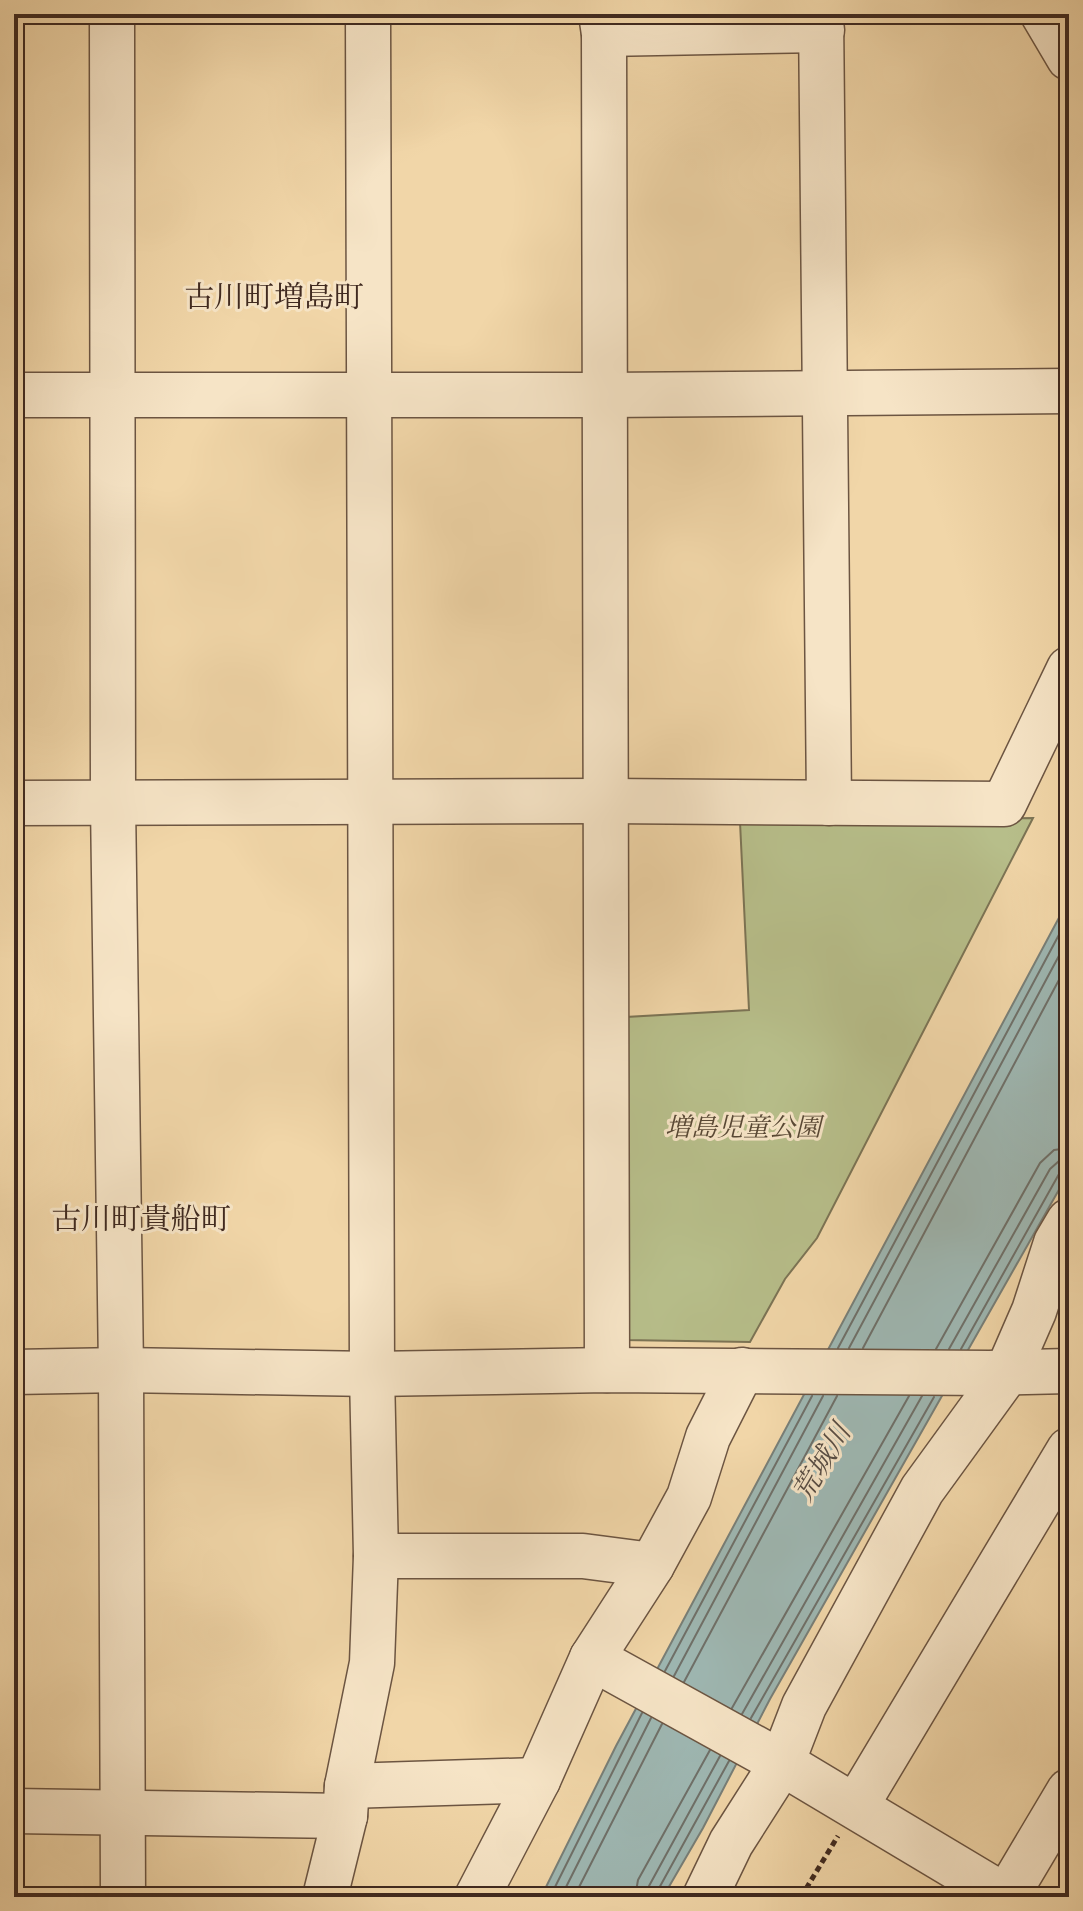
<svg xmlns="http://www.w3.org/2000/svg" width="1083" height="1911" font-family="'Libre Caslon Text','Noto Serif JP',serif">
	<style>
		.park { fill: #b7be8a; stroke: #7c7455; stroke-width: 2 }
		.water { fill: #9eb7b2; stroke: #787f78; stroke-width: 2 }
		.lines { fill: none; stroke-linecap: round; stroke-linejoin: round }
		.shore { stroke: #6f7069; stroke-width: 2 }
		.building { fill: #d88d77; stroke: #402a20; stroke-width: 2 }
		.minor-casing { stroke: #6c5542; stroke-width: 47 }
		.path { stroke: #402a20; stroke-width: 5; stroke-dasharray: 6 4; stroke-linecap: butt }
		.minor { stroke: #f6e4c6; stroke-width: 44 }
		.labels { text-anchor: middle; stroke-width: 6; stroke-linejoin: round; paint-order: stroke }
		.park-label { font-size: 26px; font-style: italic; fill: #584835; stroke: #f6e4c6 }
		.water-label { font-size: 28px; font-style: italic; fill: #584d44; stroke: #f6e4c6 }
		.quarter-label { font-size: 30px; fill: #402a20; stroke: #f6e4c6 }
	</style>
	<rect width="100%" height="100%" fill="#f1d6a8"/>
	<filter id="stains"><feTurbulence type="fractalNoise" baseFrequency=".0025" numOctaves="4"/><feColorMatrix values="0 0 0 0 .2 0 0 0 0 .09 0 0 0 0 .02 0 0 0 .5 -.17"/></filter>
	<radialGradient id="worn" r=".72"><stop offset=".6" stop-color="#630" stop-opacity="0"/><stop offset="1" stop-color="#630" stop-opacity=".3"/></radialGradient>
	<polygon class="park" points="1033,818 817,1238 785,1279 750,1342 623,1340 626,1017 749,1010 740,822"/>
	<polygon class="water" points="1069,899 1069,1172 770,1699 703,1828 663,1897 541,1897 616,1746"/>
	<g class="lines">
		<g class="shore">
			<polyline points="838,1348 1069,916"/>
			<polyline points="849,1348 1069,937"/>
			<polyline points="863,1348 1069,961"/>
			<polyline points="936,1349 1040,1163 1054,1150 1069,1148"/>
			<polyline points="949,1349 1050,1169 1059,1161 1069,1160"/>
			<polyline points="961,1349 1059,1174 1069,1170"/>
			<polyline points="665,1671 812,1396"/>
			<polyline points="674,1676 823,1396"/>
			<polyline points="684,1682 837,1396"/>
			<polyline points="732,1708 909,1396"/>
			<polyline points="742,1714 922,1396"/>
			<polyline points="751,1718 934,1397"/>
			<polyline points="550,1897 642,1713"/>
			<polyline points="561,1897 651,1718"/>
			<polyline points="574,1897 662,1724"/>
			<polyline points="635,1897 638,1880 710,1750"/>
			<polyline points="647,1897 649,1886 720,1756"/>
			<polyline points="657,1897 658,1890 729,1761"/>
		</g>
	</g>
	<polygon class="building" points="1064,296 1069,297 1069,348 1063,348"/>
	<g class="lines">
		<defs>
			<g id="minor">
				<polyline points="112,14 113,803 121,1370 123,1897"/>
				<polyline points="601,14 604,34 607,1370"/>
				<polyline points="821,14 829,803"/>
				<polyline points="1043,14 1069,58"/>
				<polyline points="604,34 822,30"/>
				<polyline points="14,395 605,395 1069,391"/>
				<polyline points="14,803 607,801 1004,804 1069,669"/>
				<polyline points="14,1372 121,1370 372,1374 607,1370 989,1373 1069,1371"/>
				<polyline points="376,1556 583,1556 652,1565"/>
				<polyline points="592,1658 782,1763 1006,1897"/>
				<polyline points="347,1786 538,1780"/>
				<polyline points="856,1806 1069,1450"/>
				<polyline points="14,1811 345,1816"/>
				<polyline points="325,1897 345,1816 347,1786 372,1663 376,1556 372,1374 368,14"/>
				<polyline points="477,1897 538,1780 592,1658 652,1565 689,1497 708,1437 742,1370"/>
				<polyline points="705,1897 731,1843 782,1763 804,1706 922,1490 1007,1373 1034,1311 1056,1243 1069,1221"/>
				<polyline points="1006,1897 1069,1791"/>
			</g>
		</defs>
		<use href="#minor" class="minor-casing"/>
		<polyline class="path" points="801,1897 838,1836"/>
		<use href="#minor" class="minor"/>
	</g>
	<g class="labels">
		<g class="park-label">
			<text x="743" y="1136">増島児童公園</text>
		</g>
		<g class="water-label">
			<text transform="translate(821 1462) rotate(-59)" y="10">荒城川</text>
		</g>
		<g class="quarter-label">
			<text x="274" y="307">古川町増島町</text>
			<text x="141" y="1229">古川町貴船町</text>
		</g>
	</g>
	<rect width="1083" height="1911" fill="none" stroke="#f1d6a8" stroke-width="48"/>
	<rect x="16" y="16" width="1051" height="1879" fill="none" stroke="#402a20" stroke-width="4"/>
	<rect x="24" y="24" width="1035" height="1863" fill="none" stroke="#402a20" stroke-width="2"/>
	<rect width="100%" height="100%" filter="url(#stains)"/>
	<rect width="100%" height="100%" fill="url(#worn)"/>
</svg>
